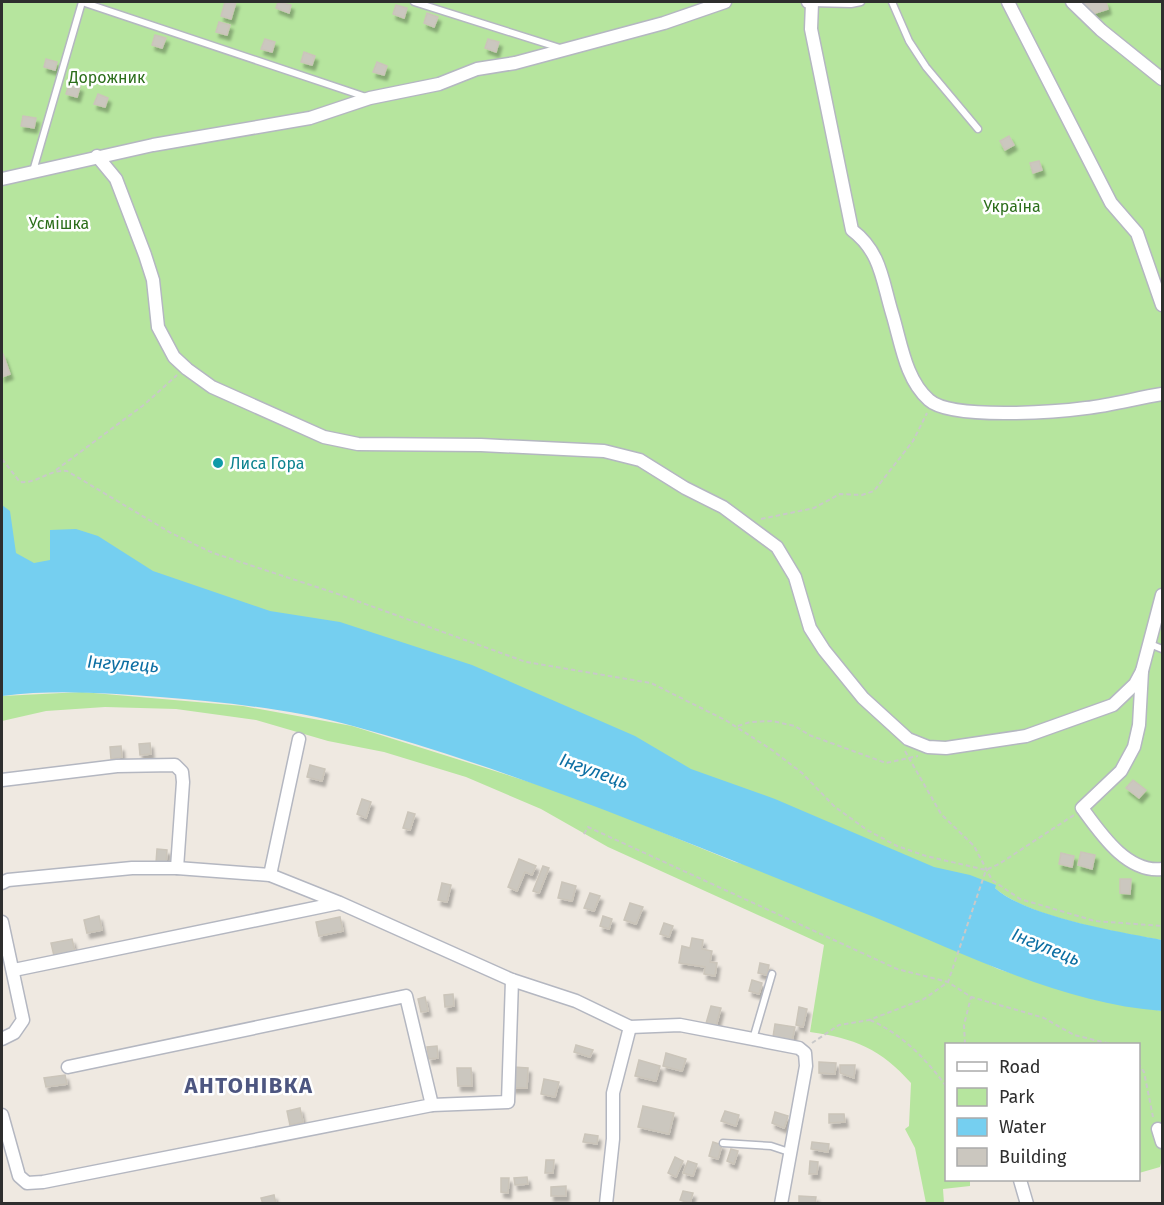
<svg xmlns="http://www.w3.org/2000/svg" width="1164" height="1205" font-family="'Fira Sans',sans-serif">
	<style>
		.green { fill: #b6e59e }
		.water { fill: #75cff0 }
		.building { fill: #cbc7bf; stroke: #cbc5ba; stroke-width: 1.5; filter: url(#shadow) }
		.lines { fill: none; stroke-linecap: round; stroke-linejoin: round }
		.service-casing { stroke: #b4b7c1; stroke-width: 9 }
		.minor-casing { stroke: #b4b7c1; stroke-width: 15 }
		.path { stroke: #c9c9c9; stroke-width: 2; stroke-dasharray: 4.5 3; stroke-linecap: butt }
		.service { stroke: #fff; stroke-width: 6 }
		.minor { stroke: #fff; stroke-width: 12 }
		.culture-dot { fill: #0f9aa8; stroke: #fff; stroke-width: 2 }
		.labels { text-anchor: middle; stroke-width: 5; stroke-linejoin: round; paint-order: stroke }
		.park-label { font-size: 16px; fill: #2c6e1b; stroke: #fff }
		.culture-label { font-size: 16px; fill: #0d838f; stroke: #fff; text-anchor: start }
		.water-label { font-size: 18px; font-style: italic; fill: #0d6fa3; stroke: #fff }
		.district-label { font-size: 22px; font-weight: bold; letter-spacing: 1.5px; fill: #4d5680; stroke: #fff }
	</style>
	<defs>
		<filter id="shadow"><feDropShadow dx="3" dy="5" stdDeviation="1.5" flood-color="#0004"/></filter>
	</defs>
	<rect width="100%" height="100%" fill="#efe9e1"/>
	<g class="green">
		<path d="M2 2H1162V940C1120 933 1027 917 995 888L842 845 2 638Z"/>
		<path d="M82 692 243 706 352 726 571 795 735 862 820 883 998 969 1093 999 1162 1011V1159L1160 1167 1139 1173 1138 1044H946V1180H970V1186L943 1189 944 1203H926L915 1148 905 1129 909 1126 911 1083C881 1049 854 1038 810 1032L824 945 608 847 541 809 466 777 384 752 328 741 256 720 176 709 105 707 46 711 2 721V696Z"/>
	</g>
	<path class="water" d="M2 505 10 511 16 553 34 563 50 560V530L76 529 98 536 153 571 270 611 340 622 472 665 635 736 691 769 775 799 934 867 970 875 996 885 995 888C1027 917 1119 932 1162 940V1011C1062 1004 966 954 874 917 701 849 532 775 353 726 290 709 224 702 160 697 107 693 54 689 2 696Z"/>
	<g class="building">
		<polygon points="225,2 236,2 231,19 221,16"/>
		<polygon points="278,2 291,5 289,13 276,8"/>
		<polygon points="1082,2 1106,2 1108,9 1086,16"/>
		<polygon points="396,5 407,8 404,18 393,14"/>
		<polygon points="427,13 438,17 434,27 424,23"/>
		<polygon points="219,22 230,25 227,35 216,32"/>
		<polygon points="155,35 166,38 162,48 152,45"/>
		<polygon points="265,39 275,42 272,52 261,49"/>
		<polygon points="488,39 499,42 496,52 485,48"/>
		<polygon points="304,52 315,56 312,65 301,62"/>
		<polygon points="46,59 57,62 55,70 44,67"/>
		<polygon points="377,62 387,66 384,75 373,72"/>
		<polygon points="69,84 80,87 77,97 66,94"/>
		<polygon points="98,94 108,98 105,107 94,104"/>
		<polygon points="23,116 36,118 34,128 21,126"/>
		<polygon points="1009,136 1014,145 1005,150 1000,141"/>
		<polygon points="1039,161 1042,170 1033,173 1030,163"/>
		<polygon points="3,354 10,374 2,377 2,355"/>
		<polygon points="150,743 151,754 140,755 139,744"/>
		<polygon points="121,746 122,757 111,759 110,747"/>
		<polygon points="310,765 325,769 322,781 307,777"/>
		<polygon points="1133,780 1146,790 1139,798 1126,788"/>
		<polygon points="362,799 371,802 366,818 357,814"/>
		<polygon points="408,812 415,814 410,830 403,828"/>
		<polygon points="157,849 167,850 166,864 156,863"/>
		<polygon points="1081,852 1095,855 1092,869 1078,865"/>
		<polygon points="1061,853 1074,856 1072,867 1059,864"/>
		<polygon points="519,859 536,866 532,875 525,872 517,891 508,887"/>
		<polygon points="543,866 549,868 539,893 533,891"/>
		<polygon points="1120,879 1131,879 1130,894 1120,893"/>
		<polygon points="562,882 576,886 572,901 558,898"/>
		<polygon points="442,883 451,885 447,902 438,900"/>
		<polygon points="590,893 600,896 594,911 584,908"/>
		<polygon points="630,903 643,907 636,924 624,920"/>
		<polygon points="99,916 102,930 87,933 84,920"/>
		<polygon points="603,916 612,919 609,929 600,926"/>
		<polygon points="340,917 343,931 319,936 316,922"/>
		<polygon points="664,923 673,926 669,937 660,934"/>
		<polygon points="692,938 703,940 702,949 712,951 710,962 717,963 715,976 704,974 705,967 679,963 682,946 690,948"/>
		<polygon points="72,939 76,956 55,960 51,943"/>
		<polygon points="760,963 769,965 767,975 758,973"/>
		<polygon points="752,980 762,983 759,994 749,991"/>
		<polygon points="453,994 454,1006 445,1007 444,995"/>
		<polygon points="425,997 428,1011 421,1012 418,999"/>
		<polygon points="711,1006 721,1008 715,1030 705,1027"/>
		<polygon points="799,1007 807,1009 803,1027 796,1025"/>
		<polygon points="775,1024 795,1027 792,1041 773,1037"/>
		<polygon points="576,1045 593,1050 590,1057 574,1052"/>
		<polygon points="437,1046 438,1058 429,1059 427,1047"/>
		<polygon points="666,1053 686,1059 682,1071 663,1066"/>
		<polygon points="639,1060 660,1066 656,1081 635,1076"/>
		<polygon points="819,1062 836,1063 835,1074 819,1073"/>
		<polygon points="840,1065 855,1065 854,1078 840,1073"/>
		<polygon points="513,1067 528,1068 527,1088 512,1088"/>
		<polygon points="457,1068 471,1068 472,1086 458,1086"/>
		<polygon points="65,1075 67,1084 46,1087 44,1078"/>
		<polygon points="544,1079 559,1082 555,1097 541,1094"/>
		<polygon points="643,1106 674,1113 669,1134 638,1127"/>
		<polygon points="300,1108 303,1122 290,1125 287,1111"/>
		<polygon points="725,1111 739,1115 736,1126 721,1121"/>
		<polygon points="775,1112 788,1116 784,1128 772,1123"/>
		<polygon points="829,1114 844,1114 845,1122 829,1123"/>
		<polygon points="585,1134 598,1136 597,1144 583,1142"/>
		<polygon points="713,1142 722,1145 718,1159 709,1156"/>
		<polygon points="812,1142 829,1144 828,1152 811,1149"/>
		<polygon points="731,1149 738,1151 734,1164 727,1161"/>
		<polygon points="675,1157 683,1161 676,1177 668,1173"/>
		<polygon points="546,1160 554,1160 553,1173 545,1173"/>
		<polygon points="688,1161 697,1164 693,1176 683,1173"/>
		<polygon points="810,1161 818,1162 817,1174 809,1174"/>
		<polygon points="527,1177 528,1184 515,1185 514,1178"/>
		<polygon points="501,1178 509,1178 508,1193 501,1192"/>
		<polygon points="566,1186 566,1196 551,1196 551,1187"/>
		<polygon points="683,1191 693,1193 690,1203 680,1200"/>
		<polygon points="274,1195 276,1204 263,1204 261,1198"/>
		<polygon points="799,1196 816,1197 815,1204 799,1204"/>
	</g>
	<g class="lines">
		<defs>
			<g id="service">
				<polyline points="82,2 366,97"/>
				<polyline points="414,2 560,48"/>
				<polyline points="892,2 909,41 926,67 978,129"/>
				<polyline points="812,3 851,4 861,2"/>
				<polyline points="33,171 82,2"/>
				<polyline points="1150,644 1162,649"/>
				<polyline points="753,1039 772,974"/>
				<polyline points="723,1143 771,1146 789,1152"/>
			</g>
			<g id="minor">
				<path d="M808 2 812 3 811 29 852 230C881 252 882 280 892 313 901 342 905 379 929 400 951 420 1056 412 1086 408 1112 405 1137 398 1162 394"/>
				<polyline points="1008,2 1111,203 1137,233 1162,305"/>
				<polyline points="1072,2 1101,30 1162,79"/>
				<polyline points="97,156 116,179 145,255 153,280 158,327 174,357 187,369 212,387 324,437 358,444 481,445 604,451 640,460 685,488 723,507 777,547 795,577 810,628 824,650 863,698 908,739 928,747 946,748 1026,736 1113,705 1135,684 1142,671"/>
				<polyline points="2,179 153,145 310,118 370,98 439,84 477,69 515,63 664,23 725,2"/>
				<path d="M1162 595 1142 671 1139 725 1134 747 1121 771 1082 808C1101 834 1127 873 1162 869"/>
				<polyline points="2,780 117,766 175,765 182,772 183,782 177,868"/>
				<polyline points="270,875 299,739"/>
				<polyline points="2,883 8,880 132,868 177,868 270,875 340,903 512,980 576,1001 630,1027 680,1025 799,1048 805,1053 806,1066 781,1204"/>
				<polyline points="2,922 23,1020 14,1033 2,1039"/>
				<polyline points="14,970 339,903"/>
				<polyline points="432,1105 508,1102 512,980"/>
				<polyline points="2,1115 19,1176 27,1183 43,1182 432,1105 406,996 68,1067"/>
				<polyline points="1158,1129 1162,1142"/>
				<polyline points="1020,1180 1027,1204"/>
				<polyline points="606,1204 613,1139 613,1093 630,1027"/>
			</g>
		</defs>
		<use href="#service" class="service-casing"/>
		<use href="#minor" class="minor-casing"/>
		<g class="path">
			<path d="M2 459 20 482C37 484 49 469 67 471L171 533 213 553 332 592 526 662 651 683 727 721 772 750 802 773 835 807 867 830 897 846 926 856 986 870 999 864 1074 815"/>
			<polyline points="56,470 145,404 177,375"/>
			<polyline points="761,519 814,508 840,494 862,495 874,491 913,441 927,413"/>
			<polyline points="738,726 750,722 772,721 795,726 809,735 886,763 918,756"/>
			<polyline points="905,751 941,814 974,846 992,880 1020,899 1095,921 1162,926"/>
			<polyline points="584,834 588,827 897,969 948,982 971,997 1024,1012 1044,1018 1074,1035 1111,1044"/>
			<path d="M870 1020C902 1034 926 1059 946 1086"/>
			<polyline points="812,1043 839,1025 869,1020 924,999 948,982 986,870"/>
			<polyline points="965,1044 964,1025 971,997"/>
			<polyline points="1138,1063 1144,1072 1153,1117"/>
		</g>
		<use href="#service" class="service"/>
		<use href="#minor" class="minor"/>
	</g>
	<circle class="culture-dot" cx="218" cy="463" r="6"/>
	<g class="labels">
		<g class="park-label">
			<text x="107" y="83">Дорожник</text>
			<text x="1012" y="212">Україна</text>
			<text x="59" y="229">Усмішка</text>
		</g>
		<g class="culture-label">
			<text x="230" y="469">Лиса Гора</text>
		</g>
		<g class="water-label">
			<text transform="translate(123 664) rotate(4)" y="6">Інгулець</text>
			<text transform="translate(594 771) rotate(20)" y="6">Інгулець</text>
			<text transform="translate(1046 947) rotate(22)" y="6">Інгулець</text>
		</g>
		<g class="district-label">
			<text x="249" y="1093">АНТОНІВКА</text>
		</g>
	</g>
	<rect width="1164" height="1205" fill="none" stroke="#2e2e2e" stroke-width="6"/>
	<rect x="945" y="1043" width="195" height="138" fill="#ffffff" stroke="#ababab" stroke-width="1.5"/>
	<rect x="957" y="1062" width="30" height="9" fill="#ffffff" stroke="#ababab" stroke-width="1.5"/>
	<text x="999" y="1073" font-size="18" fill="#2e2e2e">Road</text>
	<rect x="957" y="1088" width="30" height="18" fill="#b6e59e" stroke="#ababab" stroke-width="1.5"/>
	<text x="999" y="1103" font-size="18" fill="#2e2e2e">Park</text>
	<rect x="957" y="1118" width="30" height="18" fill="#75cff0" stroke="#ababab" stroke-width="1.5"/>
	<text x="999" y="1133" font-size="18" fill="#2e2e2e">Water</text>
	<rect x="957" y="1148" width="30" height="18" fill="#cbc7bf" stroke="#ababab" stroke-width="1.5"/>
	<text x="999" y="1163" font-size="18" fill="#2e2e2e">Building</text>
</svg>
